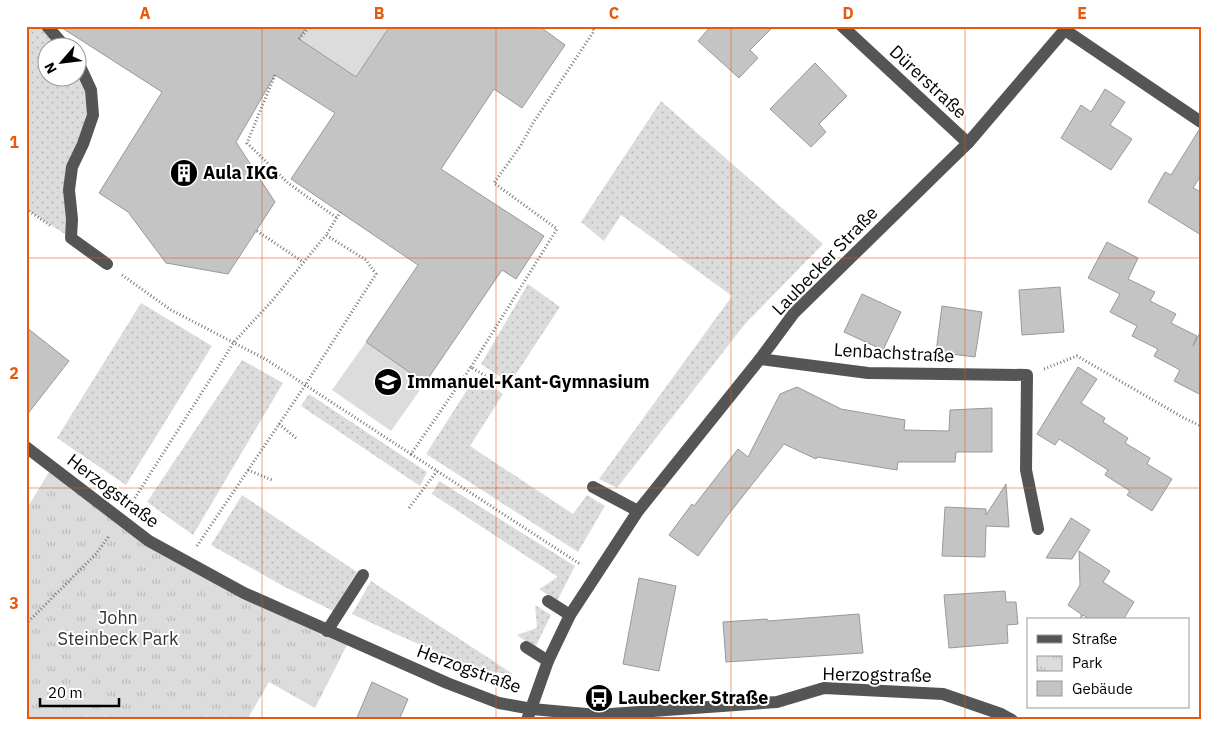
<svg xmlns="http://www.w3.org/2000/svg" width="1227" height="746" font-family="'IBM Plex Sans',sans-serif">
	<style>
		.grass { fill: url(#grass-dots) }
		.park { fill: url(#park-tufts) }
		.pitch { fill: #dcdcdc }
		.building { fill: #c4c4c4; stroke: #999 }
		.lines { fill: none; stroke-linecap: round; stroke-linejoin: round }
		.path { stroke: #777; stroke-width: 3; stroke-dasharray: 1 2.5; stroke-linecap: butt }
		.minor { stroke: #555; stroke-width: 12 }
		.grid { fill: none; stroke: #e8590c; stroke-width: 1; stroke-opacity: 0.55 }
		.labels { text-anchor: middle; stroke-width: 4; stroke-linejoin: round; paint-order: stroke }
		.street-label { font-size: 18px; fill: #000; stroke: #fff }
		.poi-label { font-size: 18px; font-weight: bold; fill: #000; stroke: #fff; text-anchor: start }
		.park-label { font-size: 18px; fill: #333; stroke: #fff }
		.neatline { fill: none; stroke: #e8590c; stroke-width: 2 }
		.grid-label { font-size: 16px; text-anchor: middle; font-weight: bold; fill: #e8590c }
	</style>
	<defs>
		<pattern id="grass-dots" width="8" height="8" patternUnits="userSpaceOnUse" patternTransform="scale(1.25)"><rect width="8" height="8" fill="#dcdcdc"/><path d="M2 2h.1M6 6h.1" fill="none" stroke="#bbb" stroke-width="1.8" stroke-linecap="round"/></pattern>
		<pattern id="park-tufts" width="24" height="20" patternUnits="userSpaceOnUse" patternTransform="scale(1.25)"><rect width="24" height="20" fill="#dcdcdc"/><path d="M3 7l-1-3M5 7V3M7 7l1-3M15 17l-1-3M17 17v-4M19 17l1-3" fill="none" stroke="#bbb"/></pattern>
	</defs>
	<rect width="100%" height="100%" fill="#fff"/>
	<g class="grass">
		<polygon points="29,26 47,26 66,47 48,48 48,78 78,78 78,63 91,95 75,160 71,238 26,209 26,31"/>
		<polygon points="661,101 823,244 745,324 617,488 599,479 732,296 621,215 604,241 581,222"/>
		<polygon points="528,284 560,307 510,383 481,364"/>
		<polygon points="141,303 212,346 126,485 57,438"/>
		<polygon points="242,360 283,383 193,535 147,502"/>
		<polygon points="476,376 503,394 470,446 573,514 587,495 605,506 578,552 426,454"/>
		<polygon points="309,394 427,472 420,486 301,406"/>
		<polygon points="439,481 575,566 557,601 539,589 558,577 432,494"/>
		<polygon points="242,495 357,572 333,611 283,586 211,545"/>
		<path d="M371 581 513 674C492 674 474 666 454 659 420 645 386 630 352 614Z"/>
		<polygon points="535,605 551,615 535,648 517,635 537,628"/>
	</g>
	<polygon class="park" points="52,467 149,541 349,641 315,708 269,682 247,720 26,720 26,510"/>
	<g class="pitch">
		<polygon points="307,26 390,26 356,77 299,39"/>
		<polygon points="366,342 425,383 391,431 332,390"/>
	</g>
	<g class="building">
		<polygon points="59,26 307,26 299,39 356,77 390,26 539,26 565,45 522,108 494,89 441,169 544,236 516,279 502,270 425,383 366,342 418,265 291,179 335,113 275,75 236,142 275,202 228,274 166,263 128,212 99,193 162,92"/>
		<polygon points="711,26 774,26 750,50 758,58 739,78 698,41"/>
		<polygon points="815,63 847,96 819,124 826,132 811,147 770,109"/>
		<polygon points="1105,89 1125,102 1110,125 1132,139 1111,170 1061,138 1081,105 1091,112"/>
		<polygon points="1199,130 1201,130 1201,175 1193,188 1201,192 1201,235 1148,202 1165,172 1171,175"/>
		<polygon points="1107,242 1138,258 1128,279 1155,292 1150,301 1176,314 1171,323 1197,336 1193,346 1201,331 1201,395 1174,381 1180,370 1154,356 1158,349 1132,336 1137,326 1110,312 1120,294 1088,278"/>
		<polygon points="1060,287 1064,332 1022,335 1019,290"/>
		<polygon points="862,294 901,312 883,350 844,332"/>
		<polygon points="942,306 982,312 975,357 936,352"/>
		<polygon points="26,327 69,361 26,416"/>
		<polygon points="1078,367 1097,379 1081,403 1105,418 1103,422 1128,438 1125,443 1150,458 1147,464 1172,479 1152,511 1127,495 1130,491 1105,475 1108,470 1059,439 1055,445 1037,434"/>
		<polygon points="797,387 841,409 905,420 904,430 949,431 950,410 992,408 992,452 956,452 955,462 898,462 897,470 817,457 816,459 784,444 728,515 698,556 669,535 692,504 694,506 738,449 748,457 780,394"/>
		<polygon points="1006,484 1009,527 986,526 985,557 942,556 945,507 986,509 986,515"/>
		<polygon points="1071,518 1090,530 1072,559 1046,558"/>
		<polygon points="1079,551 1110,571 1103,582 1134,602 1123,620 1091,620 1083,615 1081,618 1081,614 1068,605 1080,585"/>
		<polygon points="639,578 676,586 659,671 623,664"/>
		<polygon points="1005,591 1006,602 1016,602 1018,624 1007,625 1008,643 949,648 944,595"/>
		<polygon points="859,614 863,653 726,662 723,622 767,619 768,621"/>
		<polygon points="372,682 408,699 399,720 356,720"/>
	</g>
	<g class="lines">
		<g class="path">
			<polyline points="299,39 310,26"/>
			<polyline points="275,75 247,143 288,183 337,218"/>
			<polyline points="26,209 51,226"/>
			<polyline points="257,231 303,262"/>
			<polyline points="122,275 171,310 267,360 411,454 471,367 506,389"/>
			<polyline points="471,367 557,229 494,183 521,145 533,123 594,31 592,26"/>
			<polyline points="1044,369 1077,356 1184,418 1201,426"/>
			<polyline points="279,424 296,438"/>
			<polyline points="411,454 580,564"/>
			<polyline points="248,470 272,480"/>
			<polyline points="131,504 234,342 272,301 326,235"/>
			<polyline points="409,508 437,471"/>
			<polyline points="197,546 306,384 376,274 366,260 326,235 341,211"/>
			<polyline points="26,624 96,554 109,536"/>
		</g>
		<g class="minor">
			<polyline points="47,26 66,48"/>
			<polyline points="842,26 968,143"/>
			<polyline points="1065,30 1201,122"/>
			<polyline points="78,62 91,90 93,115 83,144 72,167 69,190 72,219 71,238 107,264"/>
			<polyline points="760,359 868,373 1027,375 1026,470 1038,529"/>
			<polyline points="26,447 149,541 244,593 447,683 499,703 532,709 597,715 777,702 824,688 943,694 1001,714 1012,720"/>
			<polyline points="593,487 638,511"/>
			<polyline points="548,601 570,615"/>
			<polyline points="327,631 363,575"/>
			<polyline points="526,647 548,661"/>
			<polyline points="527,720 548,661 570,615 638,511 760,359 794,313 968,143 1068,26"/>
		</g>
	</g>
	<path class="grid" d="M262 26V720M496 26V720M731 26V720M965 26V720M26 258H1201M26 488H1201"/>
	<defs>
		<symbol id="building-disc" viewBox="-11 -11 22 22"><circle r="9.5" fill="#000" stroke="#fff"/><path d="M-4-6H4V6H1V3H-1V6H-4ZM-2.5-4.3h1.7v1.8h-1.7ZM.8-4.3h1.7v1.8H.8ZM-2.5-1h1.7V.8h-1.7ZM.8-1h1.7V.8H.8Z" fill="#fff"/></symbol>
		<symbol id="school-disc" viewBox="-11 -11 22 22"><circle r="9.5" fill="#000" stroke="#fff"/><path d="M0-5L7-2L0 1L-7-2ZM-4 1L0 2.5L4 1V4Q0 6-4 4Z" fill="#fff"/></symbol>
		<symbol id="bus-disc" viewBox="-11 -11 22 22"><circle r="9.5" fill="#000" stroke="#fff"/><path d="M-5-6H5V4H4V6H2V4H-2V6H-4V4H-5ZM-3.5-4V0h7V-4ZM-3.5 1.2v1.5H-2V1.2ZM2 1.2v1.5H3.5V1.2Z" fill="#fff"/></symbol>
	</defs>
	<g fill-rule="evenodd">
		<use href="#building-disc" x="168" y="157" width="32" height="32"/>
		<use href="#school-disc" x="372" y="366" width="32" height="32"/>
		<use href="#bus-disc" x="583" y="682" width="32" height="32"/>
	</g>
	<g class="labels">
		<g class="street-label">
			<text transform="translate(928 82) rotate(43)" y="6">Dürerstraße</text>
			<text transform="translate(825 261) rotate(-46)" y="6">Laubecker Straße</text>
			<text transform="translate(894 353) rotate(3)" y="6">Lenbachstraße</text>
			<text transform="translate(113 491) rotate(37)" y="6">Herzogstraße</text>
			<text transform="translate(469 669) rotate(20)" y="6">Herzogstraße</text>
			<text transform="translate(877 675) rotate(1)" y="6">Herzogstraße</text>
		</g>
		<g class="poi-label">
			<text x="203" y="179">Aula IKG</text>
			<text x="407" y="388">Immanuel-Kant-Gymnasium</text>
			<text x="618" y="704">Laubecker Straße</text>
		</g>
		<g class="park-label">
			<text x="118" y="624">John<tspan x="118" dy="21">Steinbeck Park</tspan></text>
		</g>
	</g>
	<rect width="1227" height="746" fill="none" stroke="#ffffff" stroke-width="55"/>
	<rect x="1027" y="618" width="162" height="90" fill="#ffffff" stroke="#999999"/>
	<rect x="1037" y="635" width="25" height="8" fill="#555555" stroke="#999999"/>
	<text x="1072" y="644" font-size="15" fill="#000000">Straße</text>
	<rect x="1037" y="656" width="25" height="15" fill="url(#park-tufts)" stroke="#999999"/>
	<text x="1072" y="668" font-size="15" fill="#000000">Park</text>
	<rect x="1037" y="681" width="25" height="15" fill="#c4c4c4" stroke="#999999"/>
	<text x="1072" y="694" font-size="15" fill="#000000">Gebäude</text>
	<g transform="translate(62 62) rotate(242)"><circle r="24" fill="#ffffff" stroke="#999999"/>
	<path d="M0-4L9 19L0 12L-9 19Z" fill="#000000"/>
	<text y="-8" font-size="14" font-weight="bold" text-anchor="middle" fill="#000000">N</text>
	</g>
	<path d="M40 698v8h79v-8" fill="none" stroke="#000000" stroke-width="2.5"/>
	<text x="48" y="698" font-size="15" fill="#000000" stroke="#ffffff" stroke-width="4" paint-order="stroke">20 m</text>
	<rect x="28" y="28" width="1172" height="690" class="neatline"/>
	<g class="grid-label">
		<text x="145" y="19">A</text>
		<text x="379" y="19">B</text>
		<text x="614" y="19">C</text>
		<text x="848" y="19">D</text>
		<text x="1082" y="19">E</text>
		<text x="14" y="148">1</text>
		<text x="14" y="379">2</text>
		<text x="14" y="609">3</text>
	</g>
</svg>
